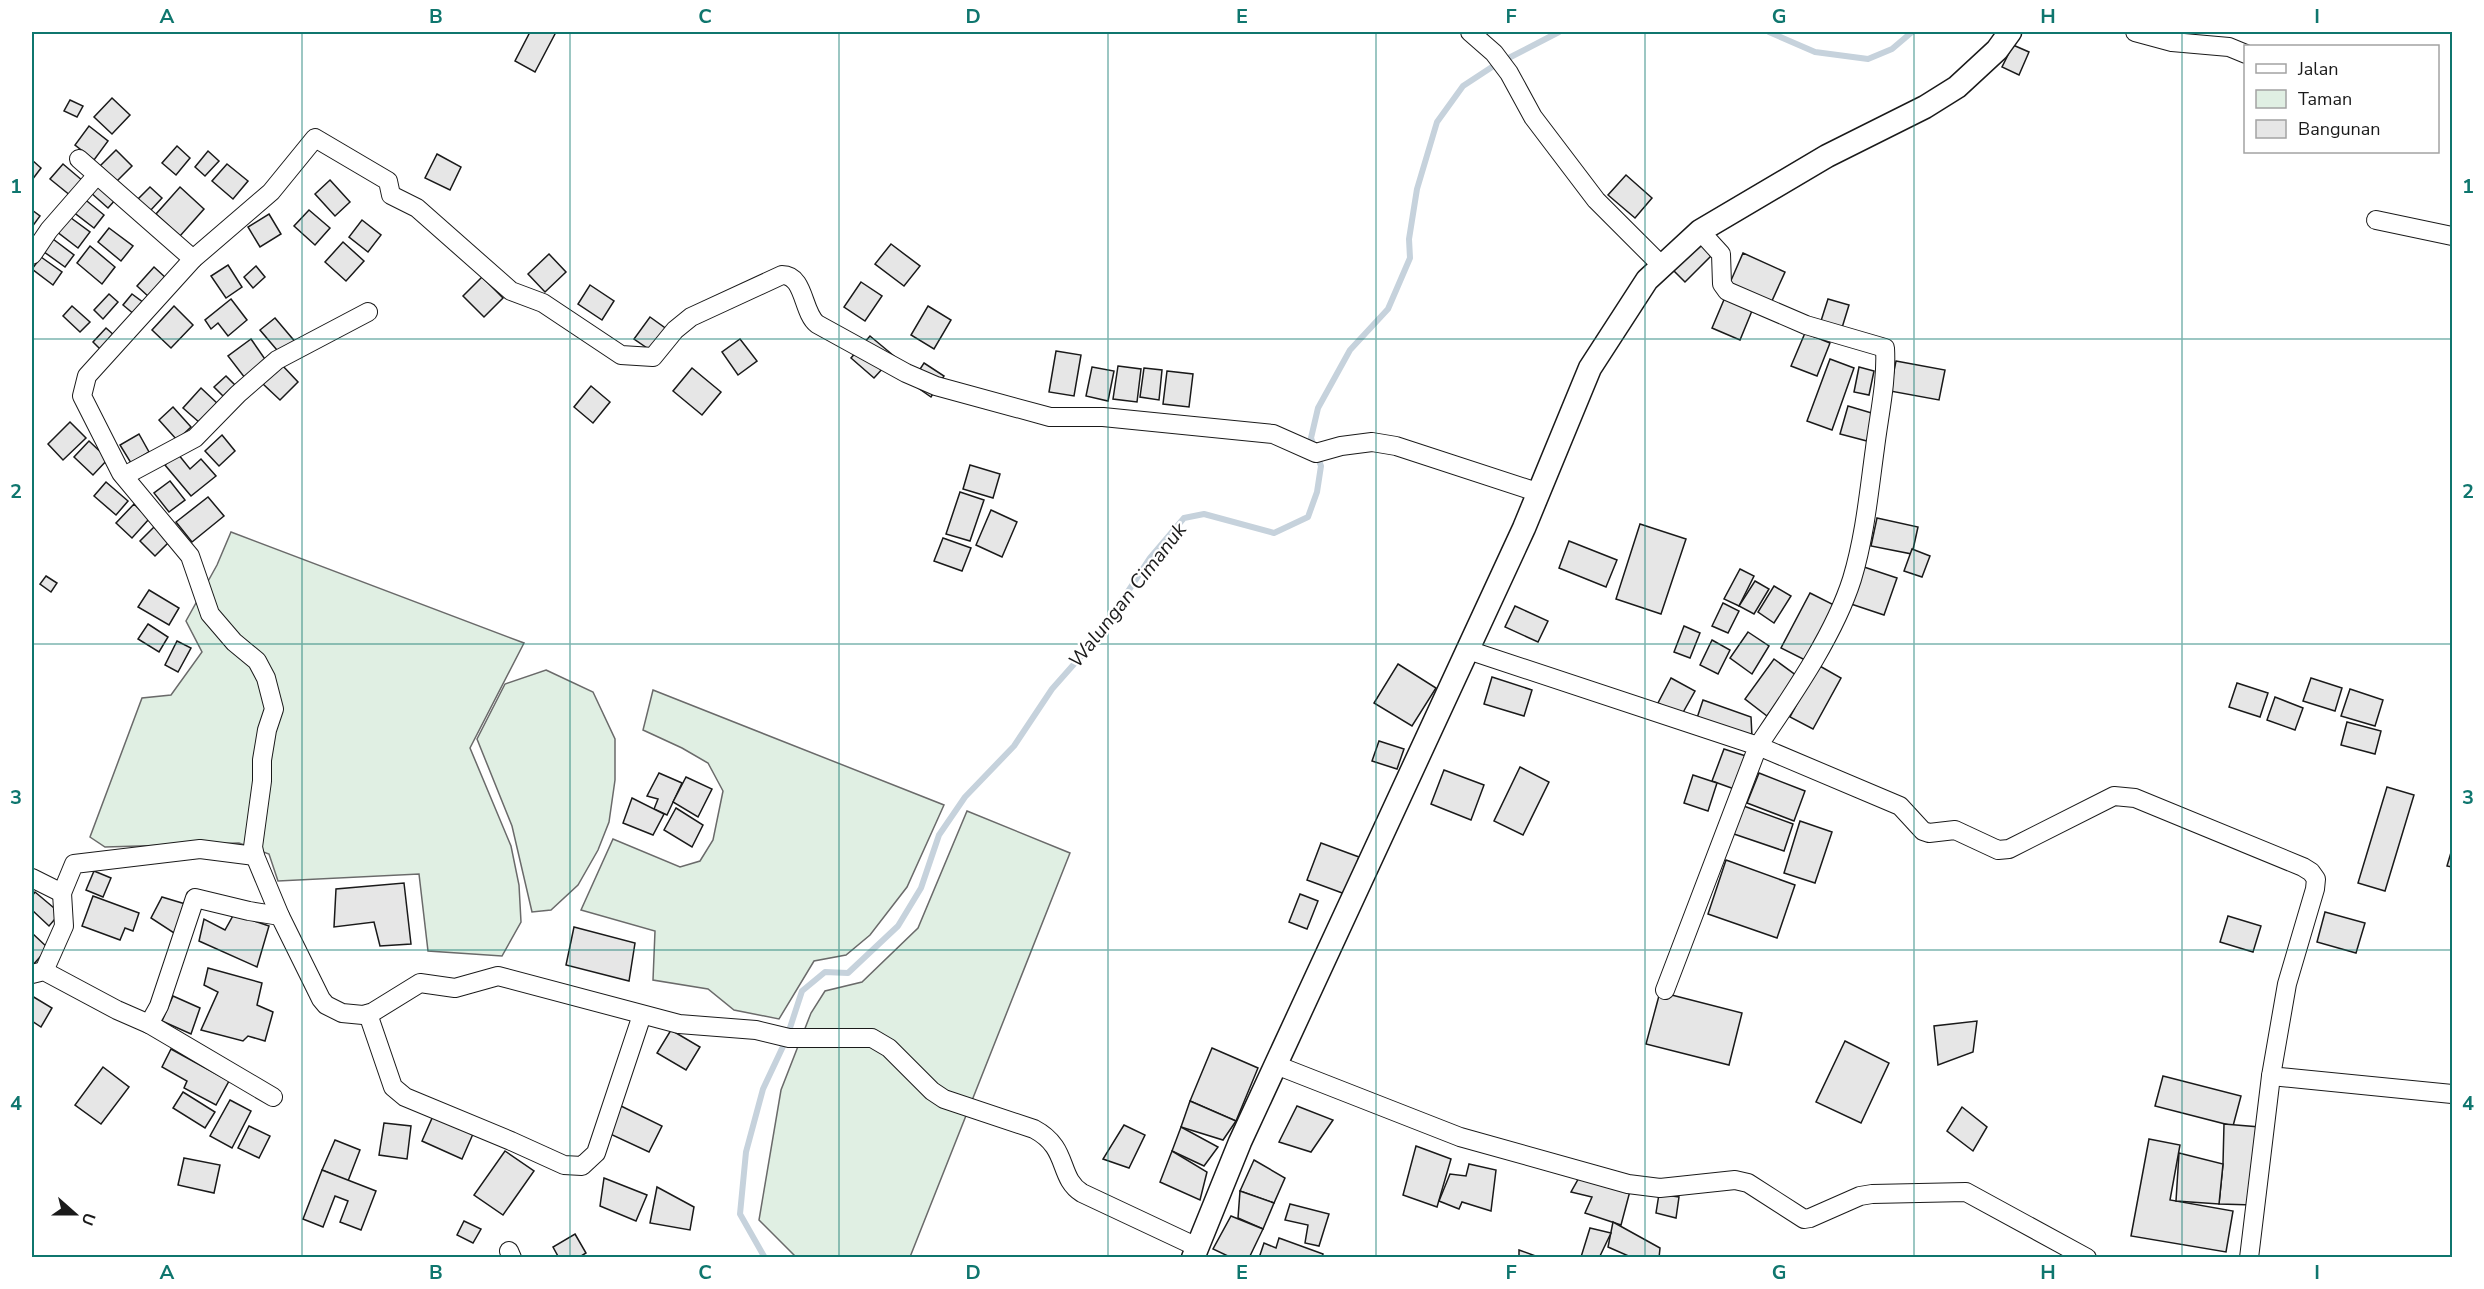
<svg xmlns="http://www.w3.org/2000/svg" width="2484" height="1289" font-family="'Nunito Sans',sans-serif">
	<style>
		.green { fill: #e0efe3; stroke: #6a6a6a; stroke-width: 1.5 }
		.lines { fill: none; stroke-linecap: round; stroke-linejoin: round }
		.stream { stroke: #c6d2dc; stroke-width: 6 }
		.building { fill: #e6e6e6; stroke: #1a1a1a; stroke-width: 1.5 }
		.minor-casing { stroke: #1a1a1a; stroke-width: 20 }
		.tertiary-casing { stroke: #1a1a1a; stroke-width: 25 }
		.minor { stroke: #fff; stroke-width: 18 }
		.tertiary { stroke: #fff; stroke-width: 22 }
		.grid { fill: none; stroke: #0f766e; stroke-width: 1.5; stroke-opacity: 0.55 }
		.labels { text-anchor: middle; stroke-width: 4.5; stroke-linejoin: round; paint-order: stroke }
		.water-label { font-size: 20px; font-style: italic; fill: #1a1a1a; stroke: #fff }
		.neatline { fill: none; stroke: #0f766e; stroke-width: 2 }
		.grid-label { font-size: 20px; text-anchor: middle; font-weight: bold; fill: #0f766e }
	</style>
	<rect width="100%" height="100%" fill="#fff"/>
	<g class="green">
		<polygon points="231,532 524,643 470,748 511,846 519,885 521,922 502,956 428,951 419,874 278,881 269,854 239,843 105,847 90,837 142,698 171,695 202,652 186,621 217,565"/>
		<polygon points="546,670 593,692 615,739 615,780 609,822 598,850 578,885 551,910 532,912 512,826 477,739 505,684"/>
		<polygon points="653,690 944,805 907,887 870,935 846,955 814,961 779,1019 734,1010 708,989 653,980 655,931 581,910 613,839 680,867 700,861 713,840 723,791 708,763 682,748 643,730"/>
		<polygon points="967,811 1070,853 910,1257 796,1257 759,1220 781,1090 811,1013 825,991 862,982 918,928"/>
	</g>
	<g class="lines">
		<g class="stream">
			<polyline points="1769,32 1815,52 1868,59 1892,49 1912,32"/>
			<polyline points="765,1258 740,1214 746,1152 763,1089 786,1040 802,991 825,972 848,973 898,926 921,888 939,835 965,797 1014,746 1052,689 1098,637 1150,558 1184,518 1204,514 1274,533 1308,517 1317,492 1321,466 1311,438 1318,408 1350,350 1388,309 1410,258 1409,239 1417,189 1437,122 1463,86 1495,65 1559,32"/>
		</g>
	</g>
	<g class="building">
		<polygon points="530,32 556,32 535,72 515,61"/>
		<polygon points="2013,45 2029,52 2019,75 2002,67"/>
		<polygon points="112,98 130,115 112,134 94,117"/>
		<polygon points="70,100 83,106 77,117 64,111"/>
		<polygon points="89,126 108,141 94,160 75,145"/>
		<polygon points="177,146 190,158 176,175 162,163"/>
		<polygon points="116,150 132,166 116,182 100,166"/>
		<polygon points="208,151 219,161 205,176 195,167"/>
		<polygon points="437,154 461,167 450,190 425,178"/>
		<polygon points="32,160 41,168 32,180"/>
		<polygon points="63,164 83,181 71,196 50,179"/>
		<polygon points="227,164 248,181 233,199 212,181"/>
		<polygon points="1626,175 1652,198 1635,218 1608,195"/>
		<polygon points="330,180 350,202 335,216 315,194"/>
		<polygon points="97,183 116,199 108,208 90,192"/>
		<polygon points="150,187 162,198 150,211 138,199"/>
		<polygon points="180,187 204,209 180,236 156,214"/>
		<polygon points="82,197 104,215 94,228 72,211"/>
		<polygon points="32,210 40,216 32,227"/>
		<polygon points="309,210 330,228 315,245 294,226"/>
		<polygon points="269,214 281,234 260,247 248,227"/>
		<polygon points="67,215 90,232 78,248 56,231"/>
		<polygon points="362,220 381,235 368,252 349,237"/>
		<polygon points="109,228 133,246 121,261 98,242"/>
		<polygon points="49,236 74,255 65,267 40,249"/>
		<polygon points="1700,236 1716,251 1685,282 1670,267"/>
		<polygon points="343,242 364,261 346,281 325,262"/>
		<polygon points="891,244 920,266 904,286 875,264"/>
		<polygon points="90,246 115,267 102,284 77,263"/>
		<polygon points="1743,253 1785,272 1771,303 1729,285"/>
		<polygon points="549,254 566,272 545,292 528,274"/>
		<polygon points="41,257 62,272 53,285 32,269"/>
		<polygon points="228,265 242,287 226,298 211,276"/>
		<polygon points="256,266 265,277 253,288 244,277"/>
		<polygon points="154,267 166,278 149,297 137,286"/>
		<polygon points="482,277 503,298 484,317 463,296"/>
		<polygon points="861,282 882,296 865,321 844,307"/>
		<polygon points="590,285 614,301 602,320 578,304"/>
		<polygon points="109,294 118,302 103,319 94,310"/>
		<polygon points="132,294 144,303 135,315 123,305"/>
		<polygon points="1726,295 1754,306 1740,340 1712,328"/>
		<polygon points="231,299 247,320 228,336 218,323 211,329 205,320"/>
		<polygon points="1828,299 1849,305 1841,331 1820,324"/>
		<polygon points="72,306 90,322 80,332 63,316"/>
		<polygon points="174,306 193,325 171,348 152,330"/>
		<polygon points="928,306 951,320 934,349 911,335"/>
		<polygon points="650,317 668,330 653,352 634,339"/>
		<polygon points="275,318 297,344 282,356 260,330"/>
		<polygon points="106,328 115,336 102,351 93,342"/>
		<polygon points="1805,333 1830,343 1817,376 1791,366"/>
		<polygon points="870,336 894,356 874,378 851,358"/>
		<polygon points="251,339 267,362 245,378 228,356"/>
		<polygon points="740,339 757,361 738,375 722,352"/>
		<polygon points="1056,351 1081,355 1074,396 1049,392"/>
		<polygon points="1830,359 1854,368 1832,430 1807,421"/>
		<polygon points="1896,361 1945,370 1939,400 1890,391"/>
		<polygon points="924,363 944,376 931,397 911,383"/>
		<polygon points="282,365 298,382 280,400 263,384"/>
		<polygon points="1118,366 1141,369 1137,402 1113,399"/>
		<polygon points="1092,367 1114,371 1108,401 1086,396"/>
		<polygon points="1859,367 1874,371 1869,395 1854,392"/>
		<polygon points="692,368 721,392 702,415 673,391"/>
		<polygon points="1144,368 1162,370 1159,400 1140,397"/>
		<polygon points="1167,371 1193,374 1189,407 1163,404"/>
		<polygon points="226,376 235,385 223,396 214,387"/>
		<polygon points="591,386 610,402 593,423 574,407"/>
		<polygon points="201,388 218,404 200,423 183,408"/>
		<polygon points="1848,406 1875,414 1867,441 1840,434"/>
		<polygon points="173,407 191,427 177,440 159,420"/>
		<polygon points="70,422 86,438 63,460 48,444"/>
		<polygon points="139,434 149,452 131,463 120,445"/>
		<polygon points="222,435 235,451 219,466 205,451"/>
		<polygon points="89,441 108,459 93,475 74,457"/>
		<polygon points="178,454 190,469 201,459 216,476 191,496 165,465"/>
		<polygon points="970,465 1000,474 993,498 963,489"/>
		<polygon points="170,481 185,500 169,512 154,493"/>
		<polygon points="106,482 128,501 116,515 94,496"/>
		<polygon points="960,492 984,500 970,541 946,534"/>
		<polygon points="208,497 224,516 192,542 176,522"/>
		<polygon points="134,504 149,519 132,538 116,523"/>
		<polygon points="991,510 1017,522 1002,557 976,545"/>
		<polygon points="1877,518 1918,527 1912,554 1871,546"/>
		<polygon points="1640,524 1686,539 1661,614 1616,599"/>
		<polygon points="154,527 169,542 155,556 140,541"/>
		<polygon points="943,538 971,548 962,571 934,561"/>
		<polygon points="1569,541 1617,560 1606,587 1559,568"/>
		<polygon points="1912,549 1930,556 1922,577 1904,571"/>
		<polygon points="1861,566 1897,578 1884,615 1848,603"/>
		<polygon points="1740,569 1754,576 1739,606 1724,599"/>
		<polygon points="46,576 57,583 51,592 40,584"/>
		<polygon points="1755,581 1769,589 1754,614 1739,606"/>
		<polygon points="1774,586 1791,596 1774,623 1758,612"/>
		<polygon points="149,590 179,608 169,625 138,607"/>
		<polygon points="1810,593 1834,605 1805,660 1781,648"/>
		<polygon points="1723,603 1739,611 1728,633 1712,626"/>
		<polygon points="1515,606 1548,621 1538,642 1505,627"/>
		<polygon points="148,624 168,637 159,652 138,639"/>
		<polygon points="1684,626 1700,633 1690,658 1674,652"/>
		<polygon points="1748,632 1769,646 1752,674 1730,658"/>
		<polygon points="1712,640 1730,650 1718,674 1700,665"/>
		<polygon points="177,641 191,648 178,672 165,665"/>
		<polygon points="1774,659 1797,676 1767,716 1745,699"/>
		<polygon points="1398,664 1436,688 1412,726 1374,703"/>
		<polygon points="1818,665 1841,678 1813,729 1790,717"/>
		<polygon points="1492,677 1532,690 1524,716 1484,704"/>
		<polygon points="1671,678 1695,691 1681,716 1658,703"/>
		<polygon points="2311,678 2342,688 2335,711 2303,701"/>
		<polygon points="2237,683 2268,693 2260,717 2229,707"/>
		<polygon points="2350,689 2383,700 2375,726 2341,716"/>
		<polygon points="2275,697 2303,708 2295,730 2267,720"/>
		<polygon points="1703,700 1751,717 1752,737 1697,718"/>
		<polygon points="2347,722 2381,731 2375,754 2341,745"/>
		<polygon points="1379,741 1404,749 1397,769 1372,761"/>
		<polygon points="1724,749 1749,757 1737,790 1712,781"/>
		<polygon points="1520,767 1549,782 1523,835 1494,821"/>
		<polygon points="1444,770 1484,785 1471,820 1431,804"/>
		<polygon points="659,773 682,783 667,815 654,809 658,799 647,796"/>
		<polygon points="1759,773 1805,791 1794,821 1747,803"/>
		<polygon points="1693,775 1717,783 1708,811 1684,803"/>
		<polygon points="686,777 712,789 698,817 673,802"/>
		<polygon points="2387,787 2414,795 2385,891 2358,883"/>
		<polygon points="632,798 664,814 653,835 623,823"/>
		<polygon points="1741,805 1793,824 1784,851 1731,833"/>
		<polygon points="676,808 703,825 692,847 664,830"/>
		<polygon points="1800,821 1832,832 1815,883 1784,873"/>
		<polygon points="1321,843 1359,857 1345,894 1307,880"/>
		<polygon points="2452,849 2452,867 2447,866"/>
		<polygon points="1726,860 1795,885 1777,938 1708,914"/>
		<polygon points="94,871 111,878 103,897 86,890"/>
		<polygon points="404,883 411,944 380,946 374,922 334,927 336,889"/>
		<polygon points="35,892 60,913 49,926 32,910 32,896"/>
		<polygon points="1300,894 1318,901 1307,929 1289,922"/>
		<polygon points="93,896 139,913 133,931 125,928 120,940 82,926"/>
		<polygon points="162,897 192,906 174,933 151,918"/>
		<polygon points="2325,912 2365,923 2356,953 2317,942"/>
		<polygon points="234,914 269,926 257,967 199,941 204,919 225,930"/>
		<polygon points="2228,916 2261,926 2253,952 2220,942"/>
		<polygon points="574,927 635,943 629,981 566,965"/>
		<polygon points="32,933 48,948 32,966"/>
		<polygon points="208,968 262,983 257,1005 273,1012 265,1041 248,1036 243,1041 201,1030 218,992 204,985"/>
		<polygon points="1660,992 1742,1013 1729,1065 1646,1044"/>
		<polygon points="32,996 52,1008 41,1027 32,1021"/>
		<polygon points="173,996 200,1008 191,1034 162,1021"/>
		<polygon points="1977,1021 1973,1052 1938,1065 1934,1026"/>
		<polygon points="671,1030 700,1047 686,1070 657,1053"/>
		<polygon points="1845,1041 1889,1063 1861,1123 1816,1102"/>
		<polygon points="1212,1048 1258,1068 1236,1121 1190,1101"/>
		<polygon points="171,1049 229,1081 216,1105 184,1088 187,1081 162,1067"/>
		<polygon points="103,1067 129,1087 101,1124 75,1105"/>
		<polygon points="2163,1076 2241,1096 2233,1126 2155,1106"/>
		<polygon points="183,1092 215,1112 205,1128 173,1108"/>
		<polygon points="230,1100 251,1111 232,1148 210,1136"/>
		<polygon points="1190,1101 1236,1121 1223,1140 1181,1127"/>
		<polygon points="621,1106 662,1126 649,1152 608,1133"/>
		<polygon points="1297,1106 1333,1120 1311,1152 1279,1142"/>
		<polygon points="1962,1107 1987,1127 1973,1151 1947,1131"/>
		<polygon points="433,1116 473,1134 462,1159 422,1141"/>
		<polygon points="384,1123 411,1126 407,1159 379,1155"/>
		<polygon points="2224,1124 2260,1127 2254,1205 2219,1204 2223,1164"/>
		<polygon points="1124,1125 1145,1135 1129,1168 1103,1159"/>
		<polygon points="249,1126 270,1136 259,1158 238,1148"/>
		<polygon points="1181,1127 1218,1147 1204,1166 1172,1151"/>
		<polygon points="2149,1139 2180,1145 2170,1200 2233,1211 2226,1252 2131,1236"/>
		<polygon points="335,1140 360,1150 348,1181 322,1170"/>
		<polygon points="1416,1146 1451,1159 1437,1207 1403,1195"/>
		<polygon points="505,1151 534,1171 503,1215 474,1195"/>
		<polygon points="1172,1151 1207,1172 1200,1200 1160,1182"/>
		<polygon points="2179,1153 2223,1164 2219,1204 2176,1201"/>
		<polygon points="184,1158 220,1165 214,1193 178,1185"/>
		<polygon points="1254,1160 1285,1178 1274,1203 1240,1191"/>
		<polygon points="1469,1164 1496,1170 1491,1211 1462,1202 1459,1209 1439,1201 1450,1174 1466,1176"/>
		<polygon points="322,1170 376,1191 361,1230 340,1222 348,1201 335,1196 323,1227 303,1219"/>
		<polygon points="1580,1176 1630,1191 1621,1225 1585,1213 1592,1197 1571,1192"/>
		<polygon points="604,1178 647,1195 636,1221 600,1206"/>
		<polygon points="657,1187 694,1207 690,1230 650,1223"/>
		<polygon points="1240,1191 1274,1203 1263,1229 1238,1218"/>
		<polygon points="1659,1194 1679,1197 1676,1218 1656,1213"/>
		<polygon points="1290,1204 1329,1214 1319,1246 1305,1243 1308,1225 1285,1220"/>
		<polygon points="1231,1216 1263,1229 1249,1258 1232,1258 1213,1249"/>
		<polygon points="464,1221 481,1229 473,1243 457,1235"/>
		<polygon points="1613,1222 1660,1248 1659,1258 1633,1258 1608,1247"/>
		<polygon points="1590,1228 1611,1233 1599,1258 1581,1257"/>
		<polygon points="575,1234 586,1253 578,1258 559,1258 553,1247"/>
		<polygon points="1279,1238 1323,1254 1322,1258 1259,1258 1264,1243 1276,1248"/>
		<polygon points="1519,1250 1541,1258 1519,1258"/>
	</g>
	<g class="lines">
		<defs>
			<g id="minor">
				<polyline points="1470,32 1494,53 1509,73 1533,117 1596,200 1661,265"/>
				<polyline points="2135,32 2172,42 2229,47 2246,54"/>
				<path d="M79 159 193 259 271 192 315 138 388 181 391 195 417 208 511 291 543 303 621 355 653 357 675 330 691 317 782 275C805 275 802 312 817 324L906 373 936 386 1050 417H1103L1273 434 1316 453 1341 446 1372 442 1396 446 1540 493"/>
				<polyline points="2376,220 2452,236"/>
				<path d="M1700 231 1721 254 1722 284 1727 291 1806 325 1885 348C1887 381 1879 415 1875 448 1869 491 1865 536 1852 579 1834 636 1791 697 1758 746L1900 806 1923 831 1929 833 1955 830 1998 850 2009 849 2114 796 2135 798 2303 867 2311 872 2316 879 2315 889 2287 984 2271 1076 2452 1094"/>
				<polyline points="32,255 49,230 97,175"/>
				<path d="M193 259 87 376 82 396 121 473 190 556 210 614 234 642 257 661 266 678 274 709 267 730 262 760V781L253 847 255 856 280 916 321 999 326 1005 342 1013 363 1015 373 1012 420 983 455 988 498 976 679 1024 756 1030 789 1038H872L889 1048 932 1091 944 1099 1034 1129C1070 1148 1057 1177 1082 1193L1197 1247"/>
				<polyline points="124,476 195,438 238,394 277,360 368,312"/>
				<polyline points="1468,650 1758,746 1665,990"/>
				<polyline points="32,878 62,893 74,864 200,849 255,856"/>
				<polyline points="44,971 64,926 62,893"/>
				<polyline points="32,974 44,971 117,1010 149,1024 159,1006 195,898 249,911 280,916"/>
				<polyline points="368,1014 393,1087 405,1097 511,1141 564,1165 582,1166 596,1153 642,1015"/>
				<polyline points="149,1024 273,1097"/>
				<polyline points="1276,1065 1460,1137 1628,1184 1660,1188 1735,1180 1748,1183 1804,1219 1810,1218 1860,1196 1872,1194 1966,1192 2087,1258"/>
				<polyline points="509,1251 512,1258"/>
				<polyline points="2249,1258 2271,1076"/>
			</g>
			<polyline id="tertiary" points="1193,1258 1240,1142 1524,528 1590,368 1647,280 1700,231 1827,156 1925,107 1957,87 1997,50 2010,32"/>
		</defs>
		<use href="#minor" class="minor-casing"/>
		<use href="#tertiary" class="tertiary-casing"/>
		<use href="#minor" class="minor"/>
		<use href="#tertiary" class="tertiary"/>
	</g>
	<path class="grid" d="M302 32V1258M570 32V1258M839 32V1258M1108 32V1258M1376 32V1258M1645 32V1258M1914 32V1258M2182 32V1258M32 339H2452M32 644H2452M32 950H2452"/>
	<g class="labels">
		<g class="water-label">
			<text transform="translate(1127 595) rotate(-52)" y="7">Walungan Cimanuk</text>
		</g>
	</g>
	<rect width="2484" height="1289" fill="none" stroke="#ffffff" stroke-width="66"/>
	<rect x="2244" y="45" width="195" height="108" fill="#ffffff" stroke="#a3a3a3" stroke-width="1.5"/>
	<rect x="2256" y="64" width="30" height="9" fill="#ffffff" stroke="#a3a3a3" stroke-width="1.5"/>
	<text x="2298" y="75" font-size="18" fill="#1a1a1a">Jalan</text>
	<rect x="2256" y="90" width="30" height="18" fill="#e0efe3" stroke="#a3a3a3" stroke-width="1.5"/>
	<text x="2298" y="105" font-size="18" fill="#1a1a1a">Taman</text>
	<rect x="2256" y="120" width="30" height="18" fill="#e6e6e6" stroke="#a3a3a3" stroke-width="1.5"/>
	<text x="2298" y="135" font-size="18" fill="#1a1a1a">Bangunan</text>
	<g transform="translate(75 1214) rotate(111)" stroke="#ffffff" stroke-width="4.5" paint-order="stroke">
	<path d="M0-4.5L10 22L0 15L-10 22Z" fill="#1a1a1a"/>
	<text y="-9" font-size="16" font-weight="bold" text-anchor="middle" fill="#1a1a1a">U</text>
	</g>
	<rect x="33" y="33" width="2418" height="1223" class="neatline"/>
	<g class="grid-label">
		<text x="167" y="23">A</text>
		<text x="436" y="23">B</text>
		<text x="705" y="23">C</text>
		<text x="973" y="23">D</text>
		<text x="1242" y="23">E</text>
		<text x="1511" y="23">F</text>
		<text x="1779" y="23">G</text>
		<text x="2048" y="23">H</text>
		<text x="2317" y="23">I</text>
		<text x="16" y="193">1</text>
		<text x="2468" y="193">1</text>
		<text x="16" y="498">2</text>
		<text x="2468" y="498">2</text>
		<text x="16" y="804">3</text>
		<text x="2468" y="804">3</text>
		<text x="16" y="1110">4</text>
		<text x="2468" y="1110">4</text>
		<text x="167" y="1279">A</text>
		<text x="436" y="1279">B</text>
		<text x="705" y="1279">C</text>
		<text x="973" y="1279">D</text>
		<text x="1242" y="1279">E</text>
		<text x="1511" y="1279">F</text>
		<text x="1779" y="1279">G</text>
		<text x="2048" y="1279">H</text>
		<text x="2317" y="1279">I</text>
	</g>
</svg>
